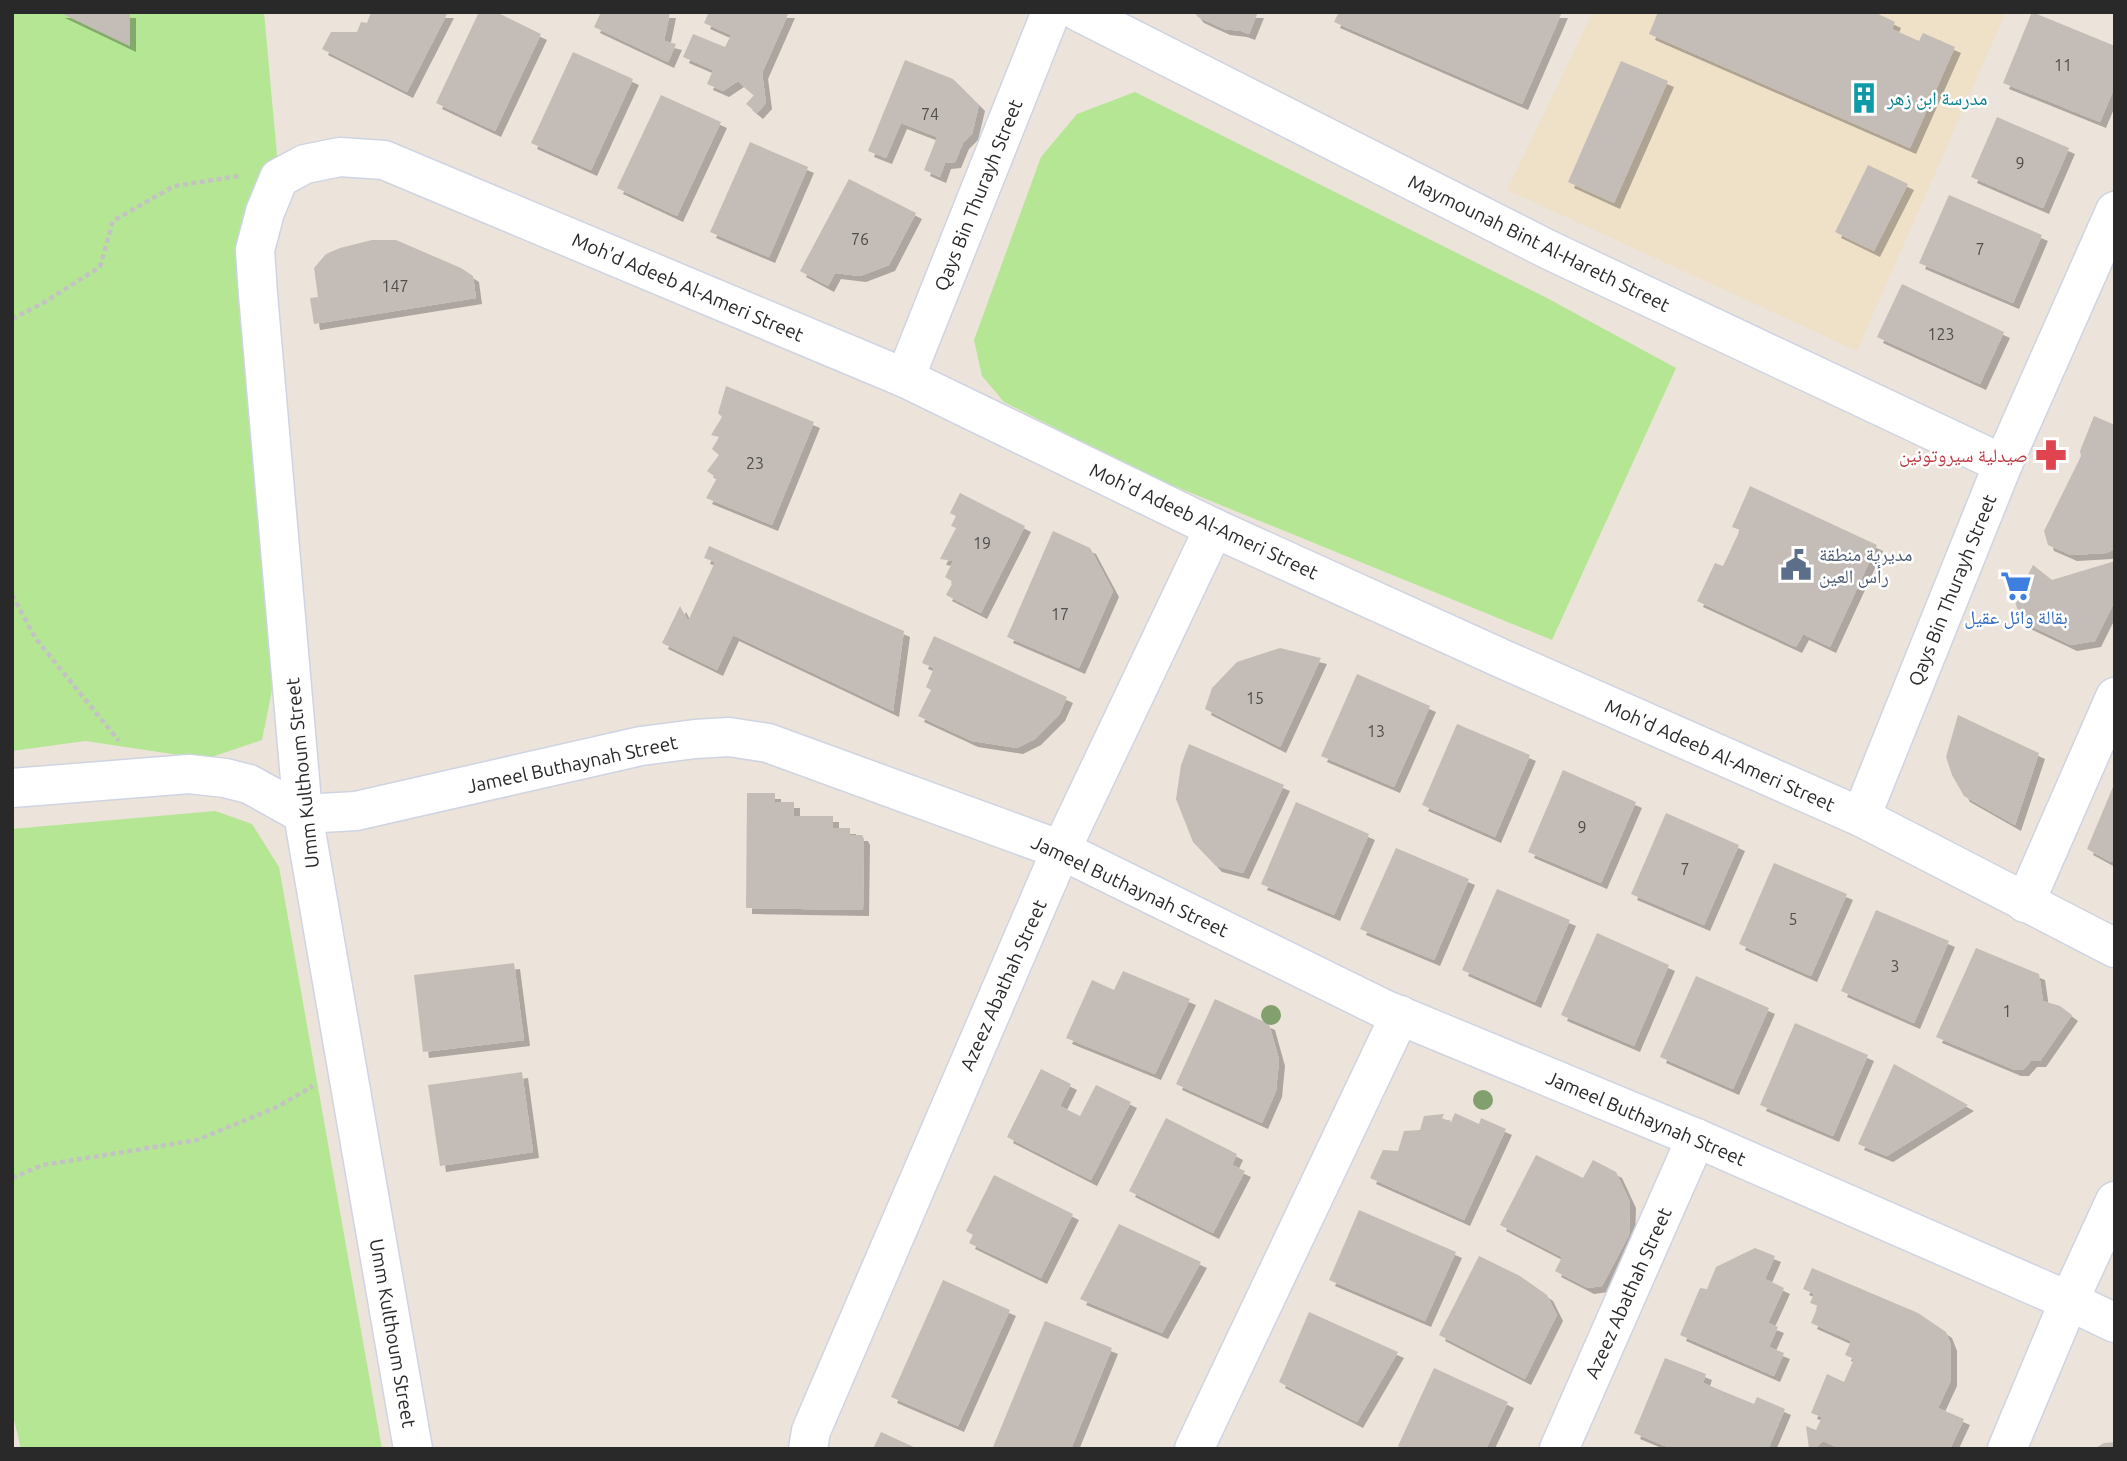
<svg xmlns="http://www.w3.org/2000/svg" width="2127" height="1461" font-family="Ubuntu,'Noto Naskh Arabic',sans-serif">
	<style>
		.education { fill: #efe0c8 }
		.green { fill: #b4e693 }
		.building { fill: #c4bdb7; filter: url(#shadow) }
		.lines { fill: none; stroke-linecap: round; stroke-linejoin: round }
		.minor-casing { stroke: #cfd4e3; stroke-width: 41 }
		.path { stroke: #c3c3c3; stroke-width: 4.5; stroke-dasharray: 5 3.5; stroke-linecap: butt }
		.minor { stroke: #fff; stroke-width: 38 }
		.tree { fill: #82a06e }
		.labels { text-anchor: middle; stroke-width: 5; stroke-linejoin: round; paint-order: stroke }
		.number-label { font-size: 16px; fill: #504e4c }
		.culture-label { font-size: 19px; fill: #0d838f; stroke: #fff; text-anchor: start }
		.street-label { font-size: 19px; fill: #292929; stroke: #fff }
		.health-label { font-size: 19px; fill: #be3a42; stroke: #fff; text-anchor: end }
		.service-label { font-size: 19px; fill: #4e5e75; stroke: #fff; text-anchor: start }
		.shop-label { font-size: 19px; fill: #366cbe; stroke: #fff }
	</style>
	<defs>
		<filter id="shadow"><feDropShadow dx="6" dy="6" stdDeviation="0" flood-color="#0004"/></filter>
	</defs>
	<rect width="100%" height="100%" fill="#ece3da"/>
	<polygon class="education" points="1593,12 2006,12 1857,351 1507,190"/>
	<g class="green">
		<polygon points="12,12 264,12 279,178 265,212 286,620 262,740 206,759 85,741 12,751"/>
		<polygon points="1135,92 1545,297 1676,368 1552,640 1152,477 1004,402 982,376 974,340 1041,157 1077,114"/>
		<polygon points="215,811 252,824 279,867 382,1449 21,1449 12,1411 12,829"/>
	</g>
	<g class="building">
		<polygon points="59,12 130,12 130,46"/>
		<polygon points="371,12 448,12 407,92 322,49 331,32 357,32 361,22 367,23"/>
		<polygon points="479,12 496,12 541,34 495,131 436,103"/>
		<polygon points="601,12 670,12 664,41 676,44 668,62 594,27"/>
		<polygon points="709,12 789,12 762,73 766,103 757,113 746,104 754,95 738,81 723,91 707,84 713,70 683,57 693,34 725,47 731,35 704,23"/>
		<polygon points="1194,12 1258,12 1249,34 1241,31 1224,29 1198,17"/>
		<polygon points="1339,12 1562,12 1522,104 1334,22"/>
		<polygon points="1658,12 1874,12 1895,22 1892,29 1919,41 1923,33 1955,47 1910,148 1649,34"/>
		<polygon points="2032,12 2115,46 2115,86 2100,122 2003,83"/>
		<polygon points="573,52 633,79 591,170 531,143"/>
		<polygon points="905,60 953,79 979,105 972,134 963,143 955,162 945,163 940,177 924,170 937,137 901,123 886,158 868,151"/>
		<polygon points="1621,61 1668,81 1614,203 1568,182"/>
		<polygon points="661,95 721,122 677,216 617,188"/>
		<polygon points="1997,117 2069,148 2043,208 1971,177"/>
		<polygon points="750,142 808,167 769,257 710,232"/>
		<polygon points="1868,165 1908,184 1874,251 1835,232"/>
		<polygon points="849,179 916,213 889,265 860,276 835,273 828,286 800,271"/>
		<polygon points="1949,195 2042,235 2013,303 1919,263"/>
		<polygon points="372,240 396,240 461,268 473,276 476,298 314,324 310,298 318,297 314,268 326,254 340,248"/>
		<polygon points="1902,284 2004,332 1980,384 1877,337"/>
		<polygon points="726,386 814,422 772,525 706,498 717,478 707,471 719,455 712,449 719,437 711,435 722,417 718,413"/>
		<polygon points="2094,416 2115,425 2115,549 2106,553 2071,555 2048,545 2044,531 2081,456 2080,451"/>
		<polygon points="1750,486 1877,545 1830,647 1803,634 1796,647 1697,601 1715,563 1723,566 1740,530 1732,527"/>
		<polygon points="960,493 1025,526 981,613 946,595 953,582 945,577 953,561 940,559 956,528 951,526 956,516 950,513"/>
		<polygon points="1053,531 1090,548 1113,591 1079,668 1007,637"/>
		<polygon points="709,546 904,631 893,711 733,635 717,670 662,643 680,606 688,621 715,562 704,558"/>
		<polygon points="2115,561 2115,601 2095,641 2071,645 2020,621 2015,600 2033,565 2052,580"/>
		<polygon points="934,636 1067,697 1059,715 1035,739 1017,748 972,741 918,716 931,690 926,687 934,668 922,663"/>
		<polygon points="1280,648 1321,658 1280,747 1205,709 1212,688 1237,662"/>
		<polygon points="1357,674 1430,706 1394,787 1321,756"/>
		<polygon points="1958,715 2039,753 2015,825 1964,796 1952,775 1946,757"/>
		<polygon points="1457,724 1530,755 1495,837 1422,805"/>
		<polygon points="1189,744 1284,785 1243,873 1216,866 1193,842 1176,799 1181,765"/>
		<polygon points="1563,770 1636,802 1601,883 1528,852"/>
		<polygon points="2115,782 2115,861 2111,862 2087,849"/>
		<polygon points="747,793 775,793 775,802 794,802 794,816 833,816 833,828 850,828 850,835 862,835 864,839 863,910 746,908"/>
		<polygon points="1296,802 1369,834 1334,915 1261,884"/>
		<polygon points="1666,813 1739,845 1704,925 1631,894"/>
		<polygon points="1396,848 1469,879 1434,960 1360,929"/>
		<polygon points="1774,863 1847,894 1811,976 1739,944"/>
		<polygon points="1497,889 1570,920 1535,1002 1462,970"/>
		<polygon points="1876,910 1949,941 1914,1023 1841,991"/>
		<polygon points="1597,933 1669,965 1634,1046 1561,1015"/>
		<polygon points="1976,948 2039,974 2043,1001 2060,1006 2072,1015 2040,1061 2031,1061 2023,1070 2015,1070 1936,1037"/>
		<polygon points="514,963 524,1040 423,1052 414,975"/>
		<polygon points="1123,971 1190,999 1155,1074 1066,1038 1092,980 1114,990"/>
		<polygon points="1696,976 1769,1008 1733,1089 1660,1057"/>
		<polygon points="1215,999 1269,1024 1279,1060 1276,1091 1262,1123 1176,1084"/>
		<polygon points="1795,1023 1868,1055 1833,1136 1760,1105"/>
		<polygon points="1894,1064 1968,1105 1887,1156 1858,1144"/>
		<polygon points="1041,1069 1071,1084 1060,1106 1080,1116 1096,1085 1131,1102 1091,1180 1007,1137"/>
		<polygon points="522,1072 533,1152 440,1166 428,1085"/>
		<polygon points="1455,1113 1479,1124 1481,1118 1506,1129 1464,1220 1370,1178 1383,1150 1398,1151 1404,1131 1420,1130 1424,1116 1444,1114 1442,1118 1451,1122"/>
		<polygon points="1166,1118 1237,1154 1232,1165 1245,1171 1213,1233 1129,1191"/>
		<polygon points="1536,1155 1583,1178 1593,1160 1616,1172 1630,1202 1629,1235 1602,1286 1588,1288 1555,1271 1562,1257 1500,1225"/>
		<polygon points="994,1175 1073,1214 1041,1278 969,1243 973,1235 966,1231"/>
		<polygon points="1359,1210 1456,1252 1425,1321 1329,1280"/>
		<polygon points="1119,1224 1201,1262 1162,1333 1080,1299"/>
		<polygon points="1755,1248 1775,1256 1765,1279 1784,1288 1768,1323 1778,1327 1769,1347 1784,1353 1774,1376 1680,1335 1700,1288 1707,1289 1716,1267"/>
		<polygon points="1479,1256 1520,1276 1547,1295 1557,1315 1525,1379 1439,1335"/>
		<polygon points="1812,1268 1918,1313 1946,1332 1951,1345 1951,1380 1938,1408 1964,1419 1950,1449 1841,1449 1823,1441 1817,1447 1809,1449 1806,1426 1816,1430 1822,1417 1811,1413 1827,1374 1844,1382 1854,1359 1845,1355 1851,1341 1811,1323 1818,1306 1810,1303 1814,1294 1803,1289"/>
		<polygon points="943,1280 1010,1310 958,1426 891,1397"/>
		<polygon points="1309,1312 1398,1352 1357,1422 1279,1382"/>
		<polygon points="1045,1321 1112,1348 1071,1449 997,1449 993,1447"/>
		<polygon points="1665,1358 1706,1374 1703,1383 1754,1404 1757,1397 1785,1409 1768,1449 1672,1449 1634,1433"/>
		<polygon points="1434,1368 1508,1402 1486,1449 1403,1449 1398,1446"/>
		<polygon points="881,1432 918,1449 873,1449"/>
		<polygon points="2115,1442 2115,1449 2094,1449 2104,1443"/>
	</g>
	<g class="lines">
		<defs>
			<g id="minor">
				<polyline points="1079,12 1549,250 2003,464"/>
				<polyline points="905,378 1051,12"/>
				<polyline points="12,788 189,774 225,778 249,784 303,814 356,811 641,746 695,739 729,737 768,743 1061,850 1384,1009 1696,1138 2069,1301 2115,1323"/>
				<polyline points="1861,817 2003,464 2115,211"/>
				<polyline points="2025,903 2115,697"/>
				<polyline points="413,1449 303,814 258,294 255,250 265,212 279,178 305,164 340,157 384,160 905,378 1214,528 1505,660 1861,817 2115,948"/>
				<polyline points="808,1449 811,1431 1061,850 1214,528"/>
				<polyline points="1194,1449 1400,1015"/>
				<polyline points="1559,1449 1696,1138"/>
				<polyline points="2007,1449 2069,1301 2115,1201"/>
			</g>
		</defs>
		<use href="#minor" class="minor-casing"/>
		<g class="path">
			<polyline points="12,319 43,303 100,267 113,221 174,186 239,176"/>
			<polyline points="12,595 36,639 119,741"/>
			<polyline points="12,1178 43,1165 197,1140 277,1107 313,1086"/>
		</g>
		<use href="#minor" class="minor"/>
	</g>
	<g class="tree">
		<circle cx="1271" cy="1015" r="10"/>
		<circle cx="1483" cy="1100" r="10"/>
	</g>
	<defs>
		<symbol id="building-bare" viewBox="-9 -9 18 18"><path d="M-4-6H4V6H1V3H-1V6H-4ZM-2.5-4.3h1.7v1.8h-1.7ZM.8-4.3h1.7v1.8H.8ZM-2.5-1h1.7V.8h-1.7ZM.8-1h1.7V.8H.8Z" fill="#0f9aa8" stroke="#fff" stroke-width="2.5" paint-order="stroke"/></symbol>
		<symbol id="pharmacy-bare" viewBox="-9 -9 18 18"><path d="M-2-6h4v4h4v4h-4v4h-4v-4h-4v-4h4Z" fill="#e0444e" stroke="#fff" stroke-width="2.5" paint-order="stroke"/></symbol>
		<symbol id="civic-bare" viewBox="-9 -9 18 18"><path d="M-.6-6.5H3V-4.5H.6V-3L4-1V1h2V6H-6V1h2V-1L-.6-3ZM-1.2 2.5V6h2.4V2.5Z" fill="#5c6f8a" stroke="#fff" stroke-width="2.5" paint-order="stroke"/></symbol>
		<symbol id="supermarket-bare" viewBox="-9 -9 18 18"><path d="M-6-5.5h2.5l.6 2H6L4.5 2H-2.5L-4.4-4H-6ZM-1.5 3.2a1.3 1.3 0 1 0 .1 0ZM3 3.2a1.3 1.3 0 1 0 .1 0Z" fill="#3f7fe0" stroke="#fff" stroke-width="2.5" paint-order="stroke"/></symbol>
	</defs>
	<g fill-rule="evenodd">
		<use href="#building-bare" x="1842" y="76" width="44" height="44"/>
		<use href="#pharmacy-bare" x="2029" y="433" width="44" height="44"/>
		<use href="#civic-bare" x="1774" y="543" width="44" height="44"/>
		<use href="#supermarket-bare" x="1994" y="564" width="44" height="44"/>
	</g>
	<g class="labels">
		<g class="number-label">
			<text x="2063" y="71">11</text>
			<text x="930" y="120">74</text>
			<text x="2020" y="169">9</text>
			<text x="860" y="245">76</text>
			<text x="1980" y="255">7</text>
			<text x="395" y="292">147</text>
			<text x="1941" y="340">123</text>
			<text x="755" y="469">23</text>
			<text x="982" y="549">19</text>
			<text x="1060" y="620">17</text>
			<text x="1255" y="704">15</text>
			<text x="1376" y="737">13</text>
			<text x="1582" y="833">9</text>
			<text x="1685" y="875">7</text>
			<text x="1793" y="925">5</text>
			<text x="1895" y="972">3</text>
			<text x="2007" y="1017">1</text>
		</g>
		<g class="culture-label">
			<text x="1887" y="105">مدرسة ابن زهر</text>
		</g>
		<g class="street-label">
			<text transform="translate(978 195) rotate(-68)" y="7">Qays Bin Thurayh Street</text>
			<text transform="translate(1539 243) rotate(26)" y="7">Maymounah Bint Al-Hareth Street</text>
			<text transform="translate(688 287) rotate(23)" y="7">Moh'd Adeeb Al-Ameri Street</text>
			<text transform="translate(1204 521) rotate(25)" y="7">Moh'd Adeeb Al-Ameri Street</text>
			<text transform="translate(1952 590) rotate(-68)" y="7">Qays Bin Thurayh Street</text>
			<text transform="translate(1720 755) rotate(24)" y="7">Moh'd Adeeb Al-Ameri Street</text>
			<text transform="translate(572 764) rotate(-12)" y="7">Jameel Buthaynah Street</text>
			<text transform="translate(302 773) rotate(-96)" y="7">Umm Kulthoum Street</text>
			<text transform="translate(1130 886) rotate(25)" y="7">Jameel Buthaynah Street</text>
			<text transform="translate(1003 985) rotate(-66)" y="7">Azeez Abathah Street</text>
			<text transform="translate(1646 1118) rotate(23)" y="7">Jameel Buthaynah Street</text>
			<text transform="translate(1628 1293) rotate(-66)" y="7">Azeez Abathah Street</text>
			<text transform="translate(393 1333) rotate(80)" y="7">Umm Kulthoum Street</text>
		</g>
		<g class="health-label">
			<text x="2028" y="462">صيدلية سيروتونين</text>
		</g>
		<g class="service-label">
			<text x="1819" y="561">مديرية منطقة<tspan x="1819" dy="22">رأس العين</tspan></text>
		</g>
		<g class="shop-label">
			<text x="2016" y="624">بقالة وائل عقيل</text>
		</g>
	</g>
	<rect width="2127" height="1461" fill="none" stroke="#292929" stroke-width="28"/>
</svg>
